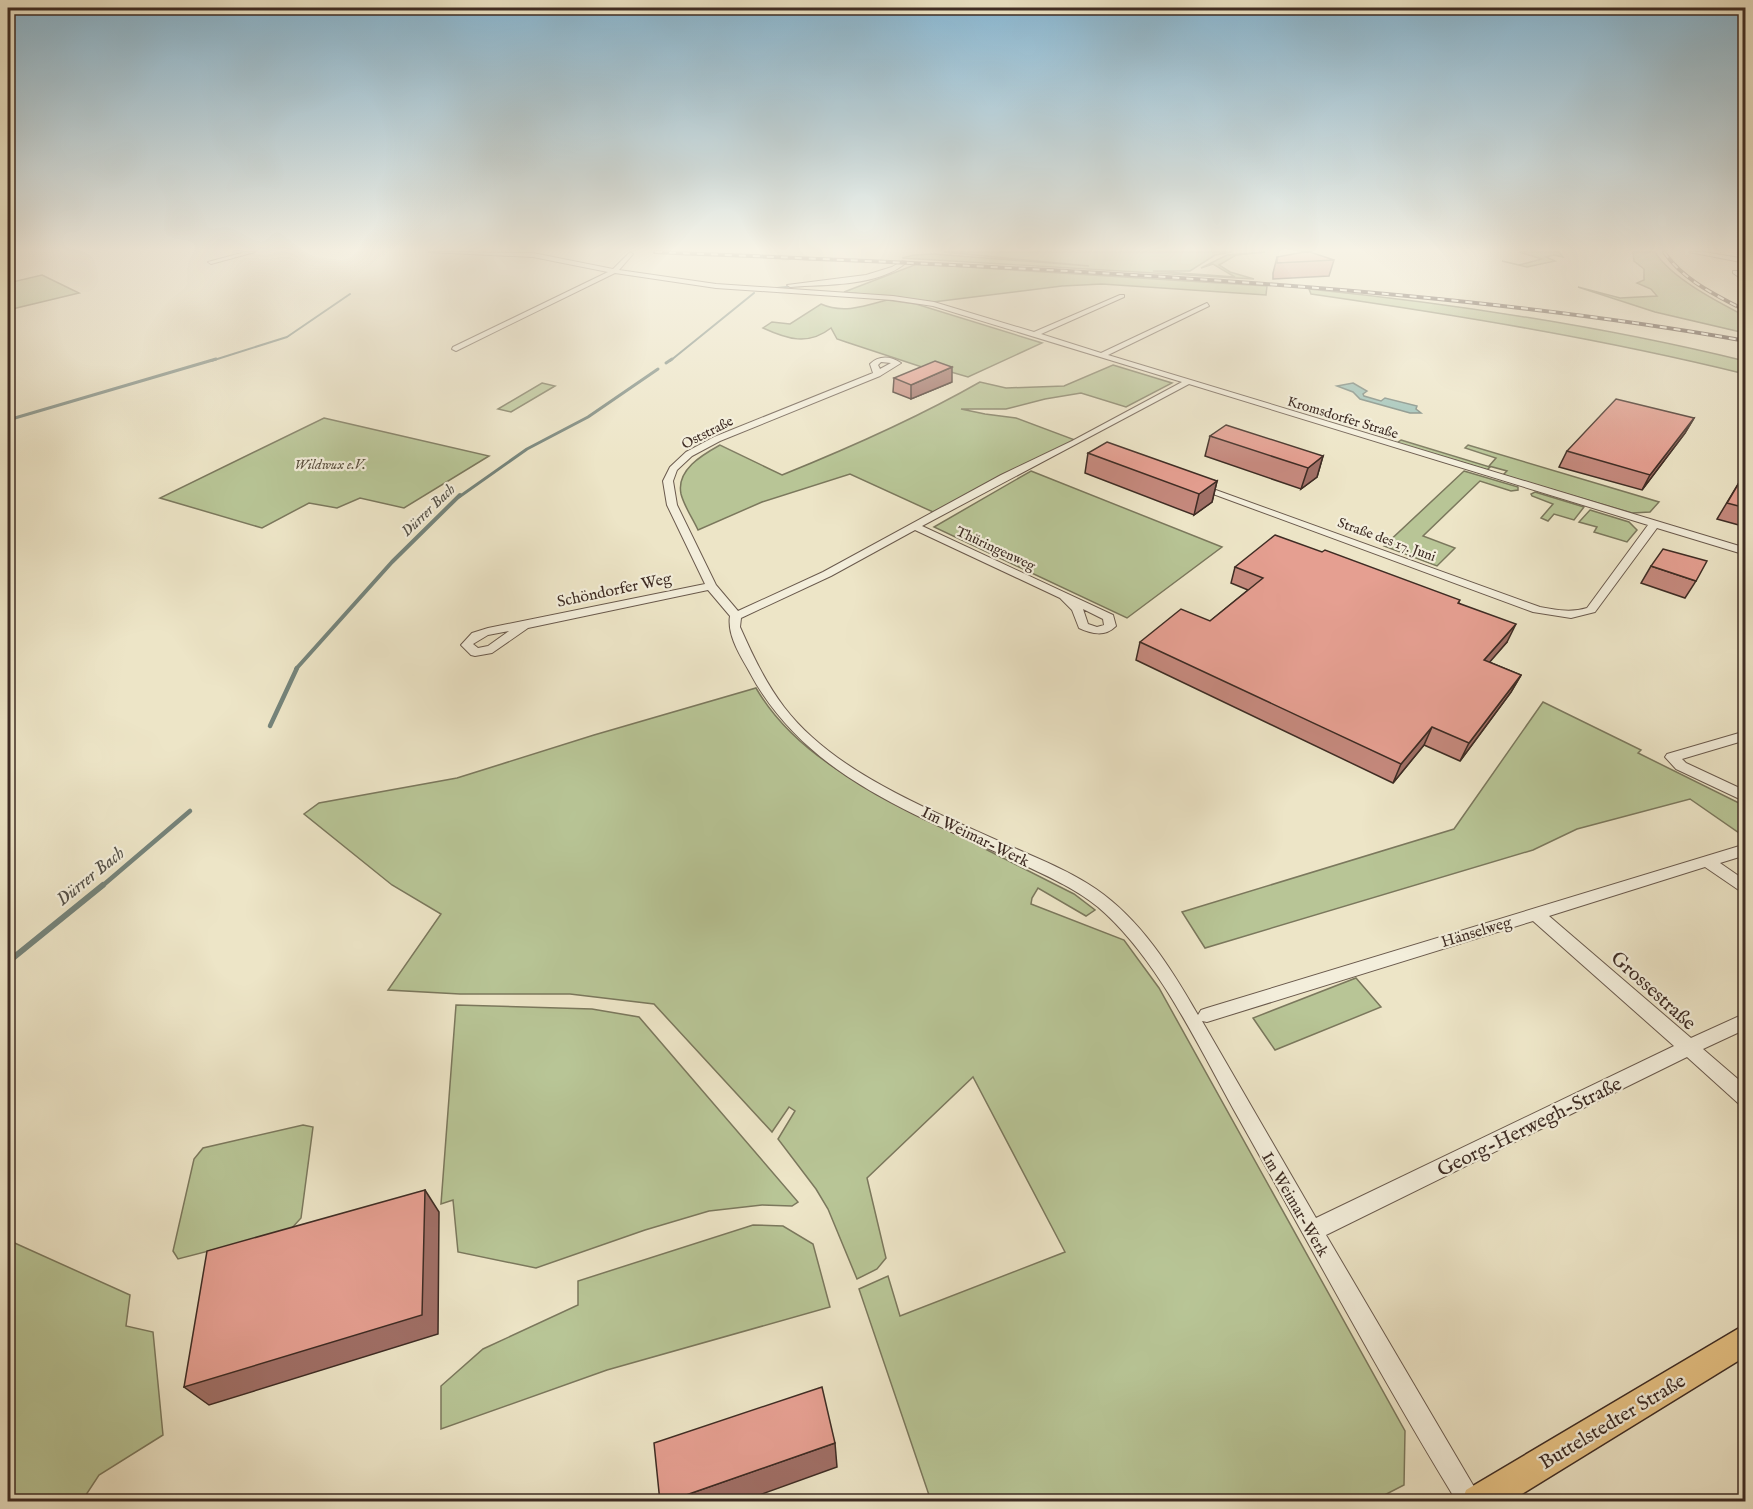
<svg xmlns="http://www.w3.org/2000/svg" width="1753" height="1509" font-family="'IM FELL English',serif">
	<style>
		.green { fill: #b8c596; stroke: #7b785d; stroke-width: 1.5 }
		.water { fill: #99bfb5; stroke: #75847b; stroke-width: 1.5 }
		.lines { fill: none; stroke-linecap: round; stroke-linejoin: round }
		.stream-far4 { stroke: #75847b; stroke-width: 2 }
		.stream-far3 { stroke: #75847b; stroke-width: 3 }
		.stream-far2 { stroke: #75847b; stroke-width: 4 }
		.stream-far1 { stroke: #75847b; stroke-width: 4.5 }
		.stream { stroke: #75847b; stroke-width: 6 }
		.minor-casing { stroke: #6a5a4d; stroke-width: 2 }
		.major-casing { stroke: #3e2c24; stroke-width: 3 }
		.minor { fill: #f3eedb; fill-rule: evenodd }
		.major { fill: #e6c284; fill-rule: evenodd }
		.rail-casing { stroke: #3e2c24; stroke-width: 4 }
		.rail { stroke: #f3eedb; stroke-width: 2; stroke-dasharray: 7; stroke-linecap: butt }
		.wall { fill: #c5897d; stroke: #3e2c24; stroke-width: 1.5 }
		.shaded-wall { fill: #a06f66; stroke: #3e2c24; stroke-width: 1.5 }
		.building { fill: #e59f91; stroke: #3e2c24; stroke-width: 1.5 }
		.labels { text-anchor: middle; stroke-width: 4.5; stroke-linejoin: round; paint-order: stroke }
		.far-street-label { font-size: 14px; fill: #3e2c24; stroke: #f3eedb }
		.far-park-label { font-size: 14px; font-style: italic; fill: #5c5240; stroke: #f3eedb }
		.far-water-label { font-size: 15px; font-style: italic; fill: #555148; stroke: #f3eedb }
		.street-label { font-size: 16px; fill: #3e2c24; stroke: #f3eedb }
		.water-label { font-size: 18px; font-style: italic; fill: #555148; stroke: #f3eedb }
		.near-street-label { font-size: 20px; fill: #3e2c24; stroke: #f3eedb }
	</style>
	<rect width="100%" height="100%" fill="#ede5c7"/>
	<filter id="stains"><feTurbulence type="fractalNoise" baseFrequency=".00333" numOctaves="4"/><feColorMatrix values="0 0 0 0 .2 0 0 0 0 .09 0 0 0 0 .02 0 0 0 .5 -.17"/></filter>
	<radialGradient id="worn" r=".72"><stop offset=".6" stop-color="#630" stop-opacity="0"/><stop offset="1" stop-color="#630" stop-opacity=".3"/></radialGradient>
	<g class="green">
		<polygon points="944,252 1232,252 1215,255 1190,271 1153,271 1235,277 1213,264 1201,268 1227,255 1265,252 1236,255 1219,265 1230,272 1254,279 902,258 914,255 934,254 1089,266"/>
		<polygon points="1519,252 1559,252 1563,257 1554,255 1546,257 1555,261 1527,267 1502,261 1519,265 1542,259"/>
		<path d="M1633 252H1655C1671 278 1718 302 1745 316V333L1655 312 1578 287 1620 298 1657 296 1651 289 1637 283 1644 280V269L1634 261Z"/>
		<polygon points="917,264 1267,286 1266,295 1102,284 1062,286 933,302 844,292"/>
		<polygon points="42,275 79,293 8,310 8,283"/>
		<path d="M1309 289C1457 304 1602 326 1745 361V374C1603 339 1457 315 1311 294Z"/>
		<path d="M887 300 916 304 1042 343 968 377 951 372 934 371 846 342 837 339 831 328C808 346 787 339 763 328L772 322 790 324 821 304C843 314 865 306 887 300Z"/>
		<path d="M1113 365 1172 383 1126 407 1081 393 1045 399 1006 409H961L985 414 1016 418 1075 440 933 512 850 474 762 502 698 530C693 519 684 506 681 494 676 470 702 455 720 445L782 475C849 448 917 418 980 382L1006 388 1064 386Z"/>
		<polygon points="542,383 555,386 511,412 498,409"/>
		<polygon points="324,418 489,456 404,508 360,498 337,508 309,503 262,528 160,498"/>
		<polygon points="1401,440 1490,467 1487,470 1397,443"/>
		<polygon points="1468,445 1659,502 1650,512 1632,513 1503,475 1507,471 1489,466 1496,458 1465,448"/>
		<polygon points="1031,471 1222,547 1127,618 934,527"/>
		<polygon points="1464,471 1518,487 1518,490 1511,491 1480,481 1423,536 1455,548 1437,566 1384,546"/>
		<polygon points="1535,492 1584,507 1574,520 1554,514 1548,521 1541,518 1553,504 1532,496 1531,494"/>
		<polygon points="1590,510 1629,522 1637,530 1627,542 1594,532 1597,527 1579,522"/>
		<path d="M756 688C796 757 872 791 940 826 985 849 1029 871 1074 894L1095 910 1086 916 1038 888 1032 898 1031 904 1124 940 1159 988 1405 1431 1404 1485 1371 1502 931 1501 859 1289 888 1276 900 1316 1065 1252 973 1077 867 1178 886 1258 877 1269 857 1279 828 1209 816 1189 778 1139 795 1111 789 1107 772 1132 654 1004 570 994H460L388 990 441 914 392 885 304 814 319 803 457 778 594 735Z"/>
		<polygon points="1543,702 1641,750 1638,753 1745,806 1745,837 1690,799 1577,829 1533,850 1205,948 1182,912 1454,829"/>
		<polygon points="1356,978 1381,1007 1275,1050 1253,1018"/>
		<polygon points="456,1005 592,1009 639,1017 798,1202 792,1206 762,1205 709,1211 645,1230 536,1268 458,1252 453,1200 441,1204"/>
		<polygon points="303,1125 313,1127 301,1218 290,1230 178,1259 173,1251 194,1159 203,1148"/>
		<polygon points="753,1225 783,1226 813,1244 830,1307 607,1370 441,1429 441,1386 483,1349 578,1305 578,1281"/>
		<polygon points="8,1240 130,1295 126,1326 153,1332 163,1435 99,1475 82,1501 8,1501"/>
	</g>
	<polygon class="water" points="1353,383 1367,391 1363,394 1364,396 1381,401 1385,398 1417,406 1416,409 1421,413 1410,413 1360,399 1353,392 1337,386"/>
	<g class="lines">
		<g class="stream-far4">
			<polyline points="777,288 795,286"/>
			<polyline points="211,361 287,337 350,294"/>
			<polyline points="670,361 754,293"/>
		</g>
		<g class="stream-far3">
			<polyline points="666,363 672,359"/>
			<polyline points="8,420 216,359"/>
			<polyline points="459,497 527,449 588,417 658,369"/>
		</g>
		<polyline class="stream-far2" points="296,669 392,562 460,495"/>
		<g class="stream-far1">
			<polyline points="270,726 297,668"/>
			<polyline points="101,887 190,811"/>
		</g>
		<polyline class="stream" points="8,962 103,885"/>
		<defs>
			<g id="minor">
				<polygon points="245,252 255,252 211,264 208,262"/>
				<path d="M429 252 533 253 613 269 630 252 633 254 619 270 716 284 893 296 934 302 1034 332 1120 295H1124V297L1041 334 1101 353 1207 303 1209 306 1108 355 1746 548V555L1657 528 1595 612 1571 618 1533 612 1194 487 1202 485 1540 607C1556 610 1571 613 1587 608L1648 525 1189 384 922 526 1113 615 1116 626C1105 637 1092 634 1079 628L1072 610 1060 598 915 530 831 576 741 618 740 627C752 654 765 682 784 707 836 775 934 811 1010 846 1039 859 1070 871 1096 889 1141 920 1171 968 1198 1015L1201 1010 1207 1008 1746 844V855L1720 863 1746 881V895L1705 867 1549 916 1691 1038 1746 1013V1029L1703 1049 1746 1086V1106L1739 1104 1687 1057 1326 1235 1483 1502H1457C1380 1376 1311 1247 1239 1119 1200 1050 1159 959 1098 907 1072 886 1040 873 1009 858 910 812 803 774 749 671 740 655 727 635 730 616L708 590 528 628 492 653 475 656 471 655 461 645 472 633 488 628 705 584 667 505 663 481 670 467 686 452 714 437 873 373 870 364C879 355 891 356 901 363L880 376 720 441 692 456 677 470 673 481 677 505 716 585 738 611 823 572 1001 475 1072 441 1182 382 933 306 893 300 716 288 615 273 456 351 452 349 453 347 608 272 533 257ZM881 362 891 363 880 369 878 365ZM1083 609 1103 619 1104 625 1097 627 1088 624ZM509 631 488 646 478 648 473 644 488 635ZM1533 921 1674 1046 1316 1218 1202 1021 1207 1022Z"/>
				<polygon points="1689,252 1703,252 1746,259 1746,263"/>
				<path d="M902 261 907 262C878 287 827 284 790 287L787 285 866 275 892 267Z"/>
				<polygon points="1733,271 1737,271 1746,277 1746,282 1733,273"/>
				<polygon points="1746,731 1746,740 1682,759 1686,763 1746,791 1746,802 1676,769 1665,757 1667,754"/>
			</g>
			<polygon id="major" points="1746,1324 1746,1356 1509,1502 1462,1502 1466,1490"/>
		</defs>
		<use href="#minor" class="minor-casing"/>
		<use href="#major" class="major-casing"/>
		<use href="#minor" class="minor"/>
		<use href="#major" class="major"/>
		<defs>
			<g id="rail">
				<path d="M655 252C849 260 1044 268 1238 282 1408 294 1578 311 1746 341"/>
				<path d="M1664 252C1684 281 1716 295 1746 311"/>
			</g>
		</defs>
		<use href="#rail" class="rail-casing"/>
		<use href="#rail" class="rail"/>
	</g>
	<g class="wall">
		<polygon points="1277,257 1334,260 1329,276 1273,279 1273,273"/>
		<polygon points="894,378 952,382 911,399 893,392"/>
		<polygon points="1694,418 1685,433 1642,490 1559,467 1567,451"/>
		<polygon points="1210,436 1323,456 1317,477 1301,489 1205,456"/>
		<polygon points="1088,453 1217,481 1212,502 1194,515 1085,473"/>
		<polygon points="1746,471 1746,527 1717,519"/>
		<polygon points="1651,566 1696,581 1685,598 1641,583"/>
		<polygon points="1235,567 1459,603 1507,642 1489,662 1521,675 1511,692 1460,761 1424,745 1393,783 1136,660 1140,642 1210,621 1248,590 1231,583"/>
	</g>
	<g class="shaded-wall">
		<polygon points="952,367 952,382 911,399 911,385"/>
		<polygon points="1694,418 1685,433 1642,490 1650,475"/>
		<polygon points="1323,456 1317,477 1301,489 1308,468"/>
		<polygon points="1217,481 1212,502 1194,515 1199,494"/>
		<polygon points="1516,624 1507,642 1476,678 1484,660"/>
		<polygon points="1521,675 1511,692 1460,761 1469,743"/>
		<polygon points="1432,727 1424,745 1393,783 1401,764"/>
		<polygon points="425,1190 439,1212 438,1334 209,1405 184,1387"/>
		<polygon points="835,1443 837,1467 740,1502 666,1502"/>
	</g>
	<g class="building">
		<polygon points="1304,252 1310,252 1334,260 1277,263 1277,257"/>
		<polygon points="935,361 952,367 911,385 894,378"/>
		<polygon points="1616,399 1694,418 1650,475 1567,451"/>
		<polygon points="1226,425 1323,456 1308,468 1210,436"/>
		<polygon points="1107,442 1217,481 1199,494 1088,453"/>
		<polygon points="1746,471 1746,508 1727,503"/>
		<polygon points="1275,535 1322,552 1325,550 1460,600 1458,603 1516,624 1484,660 1521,675 1469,743 1432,727 1401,764 1140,642 1181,609 1210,621 1263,578 1235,567"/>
		<polygon points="1663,549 1707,561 1696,581 1651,566"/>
		<polygon points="425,1190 422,1315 184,1387 207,1251"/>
		<polygon points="822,1387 835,1443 666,1502 660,1502 654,1443"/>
	</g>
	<linearGradient id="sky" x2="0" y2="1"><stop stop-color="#88b8d4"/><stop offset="0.54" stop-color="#f7f3e6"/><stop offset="1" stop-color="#f7f3e6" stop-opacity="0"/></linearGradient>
	<rect width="1753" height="463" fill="url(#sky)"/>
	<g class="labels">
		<g class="far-street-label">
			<text transform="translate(1343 417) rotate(17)" y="5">Kromsdorfer Straße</text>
			<text transform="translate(707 432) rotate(-27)" y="5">Oststraße</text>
			<text transform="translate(1387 539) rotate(20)" y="5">Straße des 17. Juni</text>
			<text transform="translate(996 548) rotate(25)" y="5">Thüringenweg</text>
		</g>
		<g class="far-park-label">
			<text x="330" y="469">Wildwux e.V.</text>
		</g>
		<g class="far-water-label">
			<text transform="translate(428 510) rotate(-44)" y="5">Dürrer Bach</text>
		</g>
		<g class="street-label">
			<text transform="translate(614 589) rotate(-12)" y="6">Schöndorfer Weg</text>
			<text transform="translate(976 836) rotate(26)" y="6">Im Weimar-Werk</text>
			<text transform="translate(1476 931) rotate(-17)" y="6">Hänselweg</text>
			<text transform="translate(1296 1204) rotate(60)" y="6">Im Weimar-Werk</text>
		</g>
		<g class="water-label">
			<text transform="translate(90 876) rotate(-39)" y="6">Dürrer Bach</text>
		</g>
		<g class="near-street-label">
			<text transform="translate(1654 990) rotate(42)" y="7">Grossestraße</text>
			<text transform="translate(1529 1126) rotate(-26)" y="7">Georg-Herwegh-Straße</text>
			<text transform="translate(1612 1421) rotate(-31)" y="7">Buttelstedter Straße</text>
		</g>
	</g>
	<rect width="1753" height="1509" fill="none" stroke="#ede5c7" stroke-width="30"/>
	<rect x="9" y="9" width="1735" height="1491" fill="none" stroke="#3e2c24" stroke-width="3"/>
	<rect x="15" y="15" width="1723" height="1479" fill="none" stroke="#3e2c24" stroke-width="1.5"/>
	<rect width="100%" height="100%" filter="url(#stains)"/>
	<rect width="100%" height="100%" fill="url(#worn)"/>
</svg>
